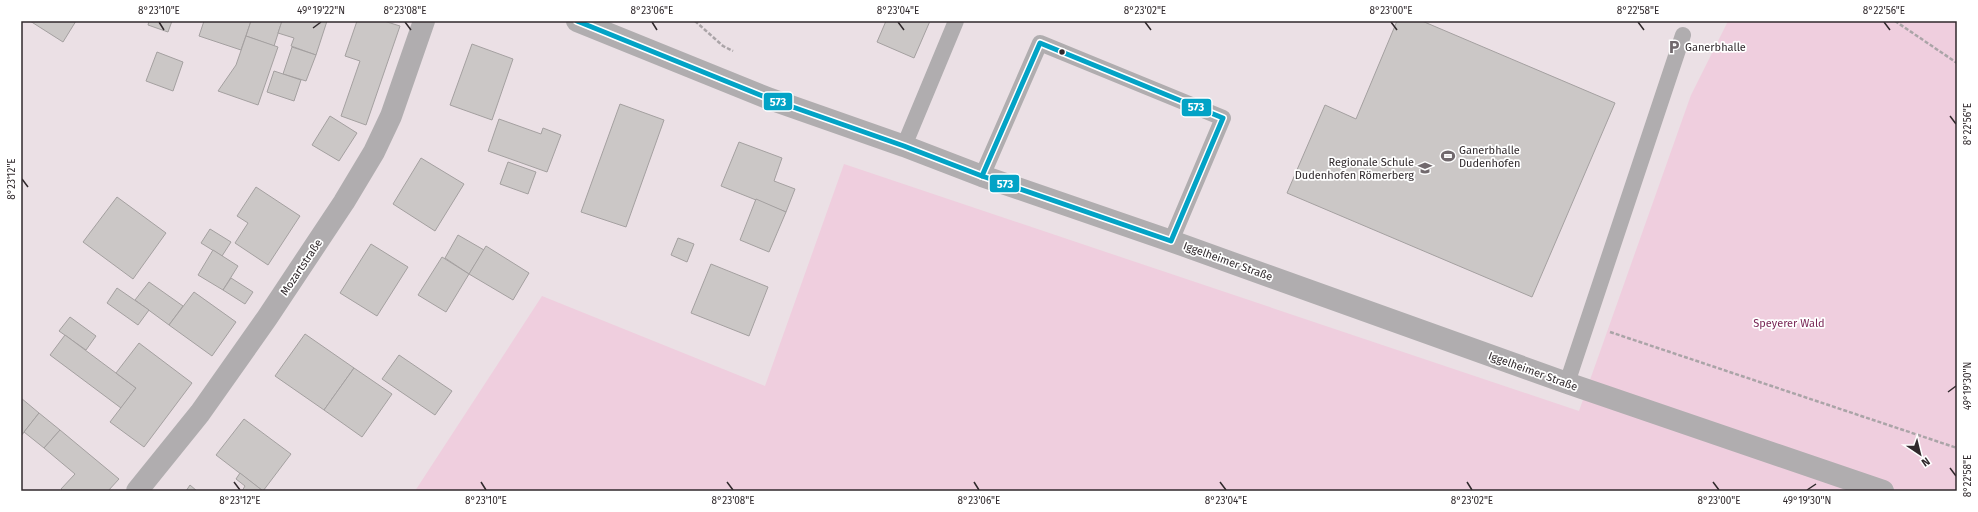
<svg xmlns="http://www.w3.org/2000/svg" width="1978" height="512" font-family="'Fira Sans',sans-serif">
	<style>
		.green { fill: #efcede }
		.building { fill: #cbc7c6; stroke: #a4a0a0 }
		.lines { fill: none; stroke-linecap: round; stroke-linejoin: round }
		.path { stroke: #aaa4a7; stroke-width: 2.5; stroke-dasharray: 4 2; stroke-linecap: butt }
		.service { stroke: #b0adaf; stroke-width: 16 }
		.minor { stroke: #b0adaf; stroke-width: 22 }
		.tertiary { stroke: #b0adaf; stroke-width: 22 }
		.bus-1-casing { stroke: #fff; stroke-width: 8 }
		.bus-1 { stroke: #02a3c6; stroke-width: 5 }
		.ticks { fill: none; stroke: #30292c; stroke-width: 1.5 }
		.bus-dot { fill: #30292c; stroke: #fff; stroke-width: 1.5 }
		.labels { text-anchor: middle; stroke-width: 3.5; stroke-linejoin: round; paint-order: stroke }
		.poi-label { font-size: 11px; fill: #30292c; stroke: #fff; text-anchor: start }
		.street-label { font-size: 11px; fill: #30292c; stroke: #fff }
		.park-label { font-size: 11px; fill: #7a2857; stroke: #fff }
		.line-badge { stroke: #fff; stroke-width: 1.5 }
		.badge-label { font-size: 11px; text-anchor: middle; font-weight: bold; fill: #fff }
		.neatline { fill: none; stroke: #30292c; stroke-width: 1.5 }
		.ticks-label { font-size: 10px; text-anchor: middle; fill: #30292c }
	</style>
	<rect width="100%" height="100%" fill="#ebe0e5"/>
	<polygon class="green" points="1728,21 1957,21 1957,491 415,491 542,296 765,386 844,164 1579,411 1691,95"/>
	<g class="building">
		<polygon points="30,21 76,21 63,42"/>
		<polygon points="149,21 172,21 168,32 148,25"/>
		<polygon points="204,21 251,21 241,50 199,36"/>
		<polygon points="251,21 282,21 274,46 246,36"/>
		<polygon points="282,21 327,21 316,55 291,46 294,38 278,33"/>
		<polygon points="357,21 384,21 400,26 366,125 341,116 360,61 345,56"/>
		<polygon points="886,21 930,21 914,58 877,42"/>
		<polygon points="1397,21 1422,21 1615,103 1532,297 1287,193 1325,105 1356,119"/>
		<polygon points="246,36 278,47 258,105 218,91 236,65"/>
		<polygon points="472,44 513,59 492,120 450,105"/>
		<polygon points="292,47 316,55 306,81 283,74"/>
		<polygon points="157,52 183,62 173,91 146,81"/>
		<polygon points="274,71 301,80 294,101 267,92"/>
		<polygon points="620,104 664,120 626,227 581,212"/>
		<polygon points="330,116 357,133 339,161 312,145"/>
		<polygon points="499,119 541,134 543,128 561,135 547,172 488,151"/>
		<polygon points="739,142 782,158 774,181 795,189 786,212 721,186"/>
		<polygon points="421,158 464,184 435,231 393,204"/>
		<polygon points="508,162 536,172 528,194 500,184"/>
		<polygon points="256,187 300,216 268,265 235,243 248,223 237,216"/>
		<polygon points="117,197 166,233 133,279 83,242"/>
		<polygon points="756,199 786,212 769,252 740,240"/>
		<polygon points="210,229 231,242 222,256 201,243"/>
		<polygon points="458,235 484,250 469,274 445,258"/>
		<polygon points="678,238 694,244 687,262 671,255"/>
		<polygon points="371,244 408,267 377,316 340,293"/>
		<polygon points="486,246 529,273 513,300 469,274"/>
		<polygon points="213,250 238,266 223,290 198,275"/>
		<polygon points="442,257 469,274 446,312 418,295"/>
		<polygon points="711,264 768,287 749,336 691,313"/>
		<polygon points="231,278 253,292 245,304 223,290"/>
		<polygon points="149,282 183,306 169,325 135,300"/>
		<polygon points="117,288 149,310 138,325 107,303"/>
		<polygon points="194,292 236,322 212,356 169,325"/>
		<polygon points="70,317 96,336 86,350 59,331"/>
		<polygon points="305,334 354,368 324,410 275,376"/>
		<polygon points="65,335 136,388 121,408 50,355"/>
		<polygon points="139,343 192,383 144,447 110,422 136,388 116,373"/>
		<polygon points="399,355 452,391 435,415 382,379"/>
		<polygon points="354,368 392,394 362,437 324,410"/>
		<polygon points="21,398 39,413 21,436"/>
		<polygon points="39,413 60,430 44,448 24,432"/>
		<polygon points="244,419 291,454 263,491 216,455"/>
		<polygon points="60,430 119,479 108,491 63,491 61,489 75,474 44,448"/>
		<polygon points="240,473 263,491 242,491 245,486 236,479"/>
		<polygon points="190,485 197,491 186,491"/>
	</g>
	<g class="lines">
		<g class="path">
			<polyline points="695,21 723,46 733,51"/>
			<polyline points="1895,21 1957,63"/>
			<polyline points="1610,332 1957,448"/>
		</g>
		<g class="service">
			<polyline points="904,146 956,21"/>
			<polyline points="982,176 1040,43 1223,118 1171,241"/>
			<polyline points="1567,383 1683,35"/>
		</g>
		<polyline class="minor" points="137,491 200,413 267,318 344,202 374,152 391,116 424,21"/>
		<polyline class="tertiary" points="577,21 770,99 904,146 982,176 1171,241 1567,383 1883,491"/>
		<defs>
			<g id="bus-1">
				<polyline points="577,21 770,99 904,146 982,176"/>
				<polygon points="1040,43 1223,118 1171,241 982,176"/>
			</g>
		</defs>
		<use href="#bus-1" class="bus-1-casing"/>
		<use href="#bus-1" class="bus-1"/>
	</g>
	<path class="ticks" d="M159 22 164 30M405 22 411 30M652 22 657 30M898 22 904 30M1145 22 1151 30M1391 22 1397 30M1638 22 1644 30M1884 22 1890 30M313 28 321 22M1950 116 1956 124M22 179 28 187M1948 392 1956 386M1950 468 1956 476M234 482 240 490M481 482 486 490M727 482 733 490M974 482 979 490M1220 482 1226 490M1467 482 1472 490M1713 482 1719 490M1807 490 1816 484"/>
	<defs>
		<symbol id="parking-bare" viewBox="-9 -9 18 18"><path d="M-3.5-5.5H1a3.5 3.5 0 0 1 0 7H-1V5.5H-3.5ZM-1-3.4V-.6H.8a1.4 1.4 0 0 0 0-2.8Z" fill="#71696d" stroke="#fff" stroke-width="2.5" paint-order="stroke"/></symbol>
		<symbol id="stadium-bare" viewBox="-9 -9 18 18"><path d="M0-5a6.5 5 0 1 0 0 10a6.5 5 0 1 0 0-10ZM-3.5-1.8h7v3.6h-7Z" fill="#71696d" stroke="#fff" stroke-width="2.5" paint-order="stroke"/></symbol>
		<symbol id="school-bare" viewBox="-9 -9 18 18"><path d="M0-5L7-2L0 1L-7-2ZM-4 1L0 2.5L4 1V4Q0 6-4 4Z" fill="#71696d" stroke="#fff" stroke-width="2.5" paint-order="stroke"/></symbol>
	</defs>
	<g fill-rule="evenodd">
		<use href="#parking-bare" x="1664" y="37" width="20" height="20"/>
		<use href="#stadium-bare" x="1438" y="146" width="20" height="20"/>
		<use href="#school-bare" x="1415" y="158" width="20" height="20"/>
	</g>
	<circle class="bus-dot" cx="1062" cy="52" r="3.5"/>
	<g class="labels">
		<g class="poi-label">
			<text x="1685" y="51">Ganerbhalle</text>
			<text x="1459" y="154">Ganerbhalle<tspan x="1459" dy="13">Dudenhofen</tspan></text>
			<text x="1414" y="166" text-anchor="end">Regionale Schule<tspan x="1414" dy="13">Dudenhofen Römerberg</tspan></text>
		</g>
		<g class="street-label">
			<text transform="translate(1228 261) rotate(20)" y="4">Iggelheimer Straße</text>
			<text transform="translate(301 267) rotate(-56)" y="4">Mozartstraße</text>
			<text transform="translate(1533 371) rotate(20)" y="4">Iggelheimer Straße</text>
		</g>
		<g class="park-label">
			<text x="1789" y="327">Speyerer Wald</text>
		</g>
	</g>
	<g class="line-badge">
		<rect x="763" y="92" width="30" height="19" rx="4" fill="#02a3c6"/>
		<rect x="1181" y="98" width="31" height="19" rx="4" fill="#02a3c6"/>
		<rect x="989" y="174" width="31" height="19" rx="4" fill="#02a3c6"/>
	</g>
	<g class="badge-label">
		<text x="778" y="106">573</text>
		<text x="1196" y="111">573</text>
		<text x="1005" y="188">573</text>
	</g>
	<rect width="1978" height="512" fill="none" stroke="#ffffff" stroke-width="44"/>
	<g transform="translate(1920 454) rotate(145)" stroke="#ffffff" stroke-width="3" paint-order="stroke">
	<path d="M0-3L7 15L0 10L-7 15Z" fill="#30292c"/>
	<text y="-6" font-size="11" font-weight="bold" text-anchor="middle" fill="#30292c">N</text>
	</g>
	<rect x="22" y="22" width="1934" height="468" class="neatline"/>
	<g class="ticks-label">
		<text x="159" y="14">8°23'10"E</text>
		<text x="321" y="14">49°19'22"N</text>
		<text x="405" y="14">8°23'08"E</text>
		<text x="652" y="14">8°23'06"E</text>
		<text x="898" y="14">8°23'04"E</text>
		<text x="1145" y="14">8°23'02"E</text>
		<text x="1391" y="14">8°23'00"E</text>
		<text x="1638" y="14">8°22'58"E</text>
		<text x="1884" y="14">8°22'56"E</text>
		<text transform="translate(1967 124) rotate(-90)" y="4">8°22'56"E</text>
		<text transform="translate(11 179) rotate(-90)" y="4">8°23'12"E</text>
		<text transform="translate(1967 386) rotate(-90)" y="4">49°19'30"N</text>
		<text transform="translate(1967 476) rotate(-90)" y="4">8°22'58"E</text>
		<text x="240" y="504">8°23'12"E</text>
		<text x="486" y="504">8°23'10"E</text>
		<text x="733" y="504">8°23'08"E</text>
		<text x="979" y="504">8°23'06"E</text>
		<text x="1226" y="504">8°23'04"E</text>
		<text x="1472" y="504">8°23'02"E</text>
		<text x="1719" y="504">8°23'00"E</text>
		<text x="1807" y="504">49°19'30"N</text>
	</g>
</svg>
